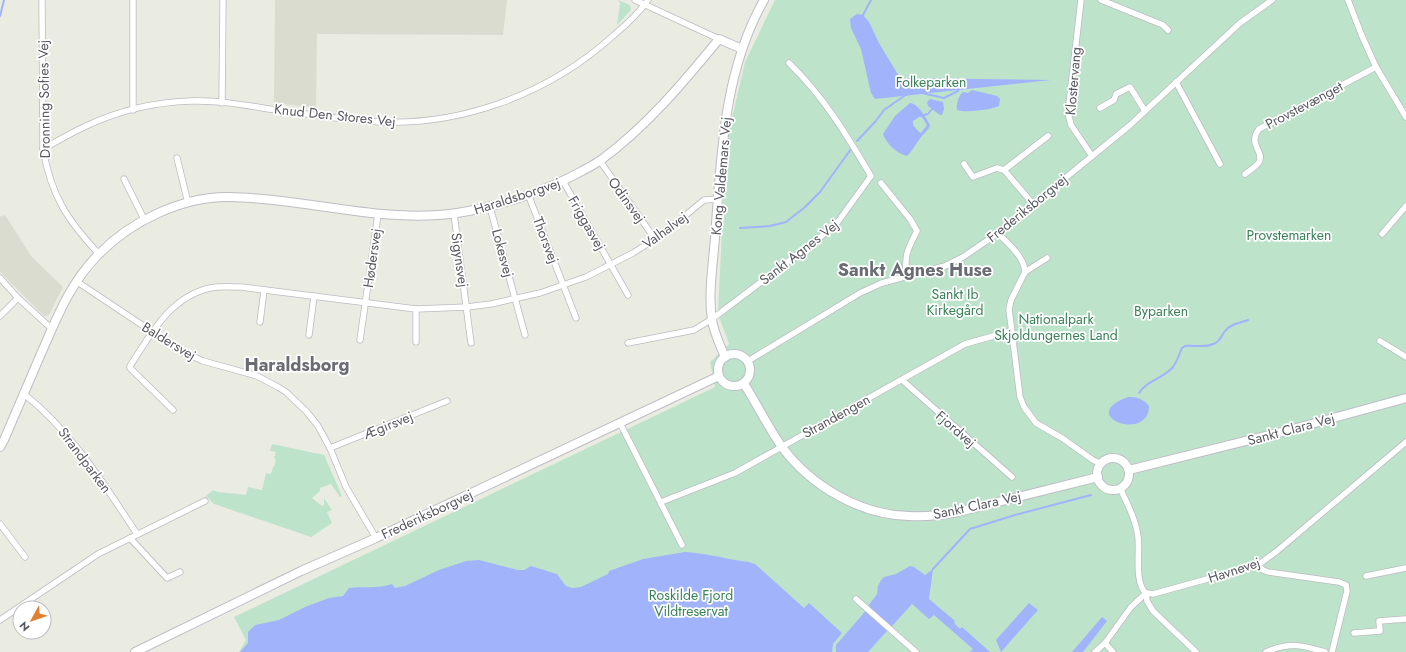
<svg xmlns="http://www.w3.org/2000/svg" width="1406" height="652" font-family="Jost,sans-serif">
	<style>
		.education { fill: #dadccf }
		.green { fill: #bee3cb }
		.water { fill: #a1b3fb; fill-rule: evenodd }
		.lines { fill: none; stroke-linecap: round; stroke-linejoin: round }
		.stream { stroke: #a1b3fb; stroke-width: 2 }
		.street-casing { stroke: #bbbbc2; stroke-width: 7 }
		.secondary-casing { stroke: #bdbdc6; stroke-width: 10 }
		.street { stroke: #fff; stroke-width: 5.5 }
		.secondary { stroke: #fff; stroke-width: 8 }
		.labels { text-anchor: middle; stroke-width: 3.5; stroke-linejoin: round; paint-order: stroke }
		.street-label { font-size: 14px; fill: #595a61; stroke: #fff }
		.park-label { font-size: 14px; fill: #388256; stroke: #fff }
		.district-label { font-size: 18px; font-weight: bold; fill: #6a6b73; stroke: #fff }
	</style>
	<rect width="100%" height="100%" fill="#eaece1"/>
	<g class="education">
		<polygon points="275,0 507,0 503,35 317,34 316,108 274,103"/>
		<polygon points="5,215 31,256 63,287 49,315 44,316 0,272 0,217"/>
	</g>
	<g class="green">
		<polygon points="618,0 630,5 631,10 617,25 620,3"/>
		<polygon points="775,0 1406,0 1406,652 239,652 246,640 234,617 715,387 710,362 729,344 718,314 726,144 745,62"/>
		<path d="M272 444 324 455 342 496 340 497 331 484 320 488V491L312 498 322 506 324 505V498L332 510 327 512 332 523 311 537 214 504 206 496 213 490C220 494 237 493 246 495L248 487 262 490 266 473 271 474 273 467H274L276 459 274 458 276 452 270 451Z"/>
	</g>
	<g class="water">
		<polygon points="857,14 863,15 869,22 879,43 900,78 1051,80 875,99 871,93 861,49 851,28 850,19"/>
		<path d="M972 90 997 96 1000 99 999 106C990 110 966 113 957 110 956 105 958 96 963 92L968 93Z"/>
		<polygon points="930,99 943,102 944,109 942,115 940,115 928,106 927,102"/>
		<path d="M910 103C919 104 926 118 930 125 929 130 925 132 922 136 916 143 914 149 907 156 897 154 886 143 883 134L895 116ZM919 117H922L927 125 921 133 919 132 913 125V121Z"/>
		<path d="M1128 397C1137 397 1142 398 1149 406 1149 443 1075 416 1128 397Z"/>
		<path d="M685 552C704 553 722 558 741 561 746 562 749 561 753 564L754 563 804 608 809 603 842 633 833 644 832 652H240L248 643V632L255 625 279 620 305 607 329 598 343 596 349 588C363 586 378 589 392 584L395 588 405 586 439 570 466 561 479 560 518 570H524L531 566 557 574 566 586 572 588 581 587 608 574 609 571 643 559Z"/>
		<polygon points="910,566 914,567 925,575 933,569 929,599 955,621 954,623 960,629 962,627 990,652 970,652 973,649 934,615 929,619 912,604 892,626 890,625 886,630 887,631 868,652 836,652 836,645 870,606 869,605 877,594 878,586 881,580 884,577 896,574"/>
		<polygon points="1029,603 1038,610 1001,652 996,640"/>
		<polygon points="1102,617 1107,621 1083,652 1072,652"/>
	</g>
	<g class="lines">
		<g class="stream">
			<polyline points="863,15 871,0"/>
			<polyline points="0,16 4,0"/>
			<polyline points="922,93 944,98 958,91 959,89"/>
			<polyline points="924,115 928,114 932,109"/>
			<polyline points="857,141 875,122 884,110 907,94"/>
			<polyline points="740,228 770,226 786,222 804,208 820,192 851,149"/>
			<path d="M1139 393C1146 381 1162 379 1172 368 1177 363 1179 354 1182 348L1185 346C1194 345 1205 348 1213 344 1220 342 1221 336 1225 331 1230 324 1240 323 1248 320"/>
			<polyline points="933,569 970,529 1015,515 1091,495"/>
		</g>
		<defs>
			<g id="street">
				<path d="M42 0 43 149C51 195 67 220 99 254"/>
				<polyline points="635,0 719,39"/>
				<polyline points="1081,0 1068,113 1071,125 1092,156"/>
				<polyline points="1101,0 1163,25 1168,30"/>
				<polyline points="1348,0 1362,36 1376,67 1406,117"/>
				<polyline points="1176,82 1220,164"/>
				<polyline points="222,103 223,0"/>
				<polyline points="1100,108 1114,100 1116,94 1130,87 1145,111"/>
				<polyline points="133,110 133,0"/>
				<path d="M43 149C57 141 71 133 86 126 118 111 156 102 191 101 217 100 244 105 269 109 302 113 334 119 367 121 456 129 548 95 614 35 626 25 639 13 648 0"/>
				<polyline points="177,158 188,203"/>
				<polyline points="600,161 655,239"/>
				<polyline points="964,164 973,177 997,168 1004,170 1048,136"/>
				<polyline points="1004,170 1033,204"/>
				<path d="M1245 174C1249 171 1257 166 1259 162 1265 152 1247 144 1259 129L1376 67"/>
				<polyline points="124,179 144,219"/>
				<polyline points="563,181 628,295"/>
				<path d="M881 183 910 219 917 231C907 251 905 253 906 276"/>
				<polyline points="528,194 576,318"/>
				<polyline points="490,207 525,335"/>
				<polyline points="454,214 471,343"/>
				<path d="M998 233C1008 244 1024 256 1025 272L1011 300 1009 309 1020 397 1024 407 1036 423 1062 438 1093 460 1101 464"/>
				<polyline points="1382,234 1406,206"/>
				<polyline points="1025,272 1047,258"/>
				<polyline points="0,278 18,298 52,329"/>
				<polyline points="76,281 181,351 203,361 257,376 278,387 286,392 307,412 318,426 330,448 346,487 376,538"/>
				<polyline points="0,316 18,298"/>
				<polyline points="260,322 264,290"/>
				<polyline points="309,335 314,296"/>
				<polyline points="360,340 378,214"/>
				<polyline points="1380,341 1406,357"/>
				<polyline points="416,342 416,309"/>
				<path d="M628 343 694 330 712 319 818 239 837 223 871 176C846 134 824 97 789 63"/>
				<polyline points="748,361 860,293 882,283 945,266 963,257 998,233 1129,126 1240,23 1272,0"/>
				<polyline points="902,380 1012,477"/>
				<path d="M24 394C72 432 104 484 137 534"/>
				<path d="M173 410 130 368V366C151 334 170 297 210 288 220 286 231 287 241 287L416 309 467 307 491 304 540 293 586 277 633 253 655 239 675 224 704 200 718 199"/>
				<polyline points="620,423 682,545"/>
				<polyline points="330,448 447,401"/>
				<path d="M1120 488C1127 503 1136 520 1138 537 1140 552 1134 583 1146 593"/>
				<polyline points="661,502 735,473 965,344 1011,331"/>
				<polyline points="0,524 25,557"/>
				<polyline points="130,538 167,578 180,572"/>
				<polyline points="1258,565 1263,570 1268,572 1339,582 1346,585 1347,591 1332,652"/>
				<polyline points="1366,576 1406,568"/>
				<polyline points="1146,593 1153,594 1258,565 1277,551 1406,442"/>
				<polyline points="1146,593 1147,601 1153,611 1196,652"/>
				<polyline points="856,599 916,652"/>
				<polyline points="0,620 98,554 205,501"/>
				<polyline points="1354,633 1380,631 1379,621 1406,619"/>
				<polyline points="1105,643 1113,652"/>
				<polyline points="1095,652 1105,643 1131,607 1146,593"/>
				<path d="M1266 652C1289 642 1302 645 1325 652"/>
			</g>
			<g id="secondary">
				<circle cx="734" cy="370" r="16"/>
				<path d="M725 357C720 345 714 333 712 320 708 294 713 264 715 238 721 158 723 72 764 0"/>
				<path d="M744 384C757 404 768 427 782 447 811 486 860 515 909 516 926 517 942 515 958 512L1098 477"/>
				<path d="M0 447 4 440C16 412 28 384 40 356 56 320 70 282 99 254 131 221 183 196 230 197 305 198 381 224 457 213 497 207 546 191 582 171 588 168 595 164 601 160 647 126 683 83 719 39L742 49"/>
				<circle cx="1113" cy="474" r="16"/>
				<polyline points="1129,470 1282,432 1406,398"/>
				<polyline points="135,652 301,571 376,538 719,376"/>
			</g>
		</defs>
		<use href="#street" class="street-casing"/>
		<use href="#secondary" class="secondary-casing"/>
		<use href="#street" class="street"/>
		<use href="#secondary" class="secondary"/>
	</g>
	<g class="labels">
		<g class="street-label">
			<text transform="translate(1073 81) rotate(-85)" y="5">Klostervang</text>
			<text transform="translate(44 99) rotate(-91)" y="5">Dronning Sofies Vej</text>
			<text transform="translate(1304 105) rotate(-28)" y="5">Provstevænget</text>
			<text transform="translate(335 115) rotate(6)" y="5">Knud Den Stores Vej</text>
			<text transform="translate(721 176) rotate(-85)" y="5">Kong Valdemars Vej</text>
			<text transform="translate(517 196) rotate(-18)" y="5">Haraldsborgvej</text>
			<text transform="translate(627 200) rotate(54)" y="5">Odinsvej</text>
			<text transform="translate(1027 208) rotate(-39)" y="5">Frederiksborgvej</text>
			<text transform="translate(587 223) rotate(60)" y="5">Friggasvej</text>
			<text transform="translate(665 230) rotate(-36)" y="5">Valhalvej</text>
			<text transform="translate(546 240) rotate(69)" y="5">Thorsvej</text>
			<text transform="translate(799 252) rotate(-38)" y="5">Sankt Agnes Vej</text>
			<text transform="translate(503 253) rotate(75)" y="5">Lokesvej</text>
			<text transform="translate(372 258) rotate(-82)" y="5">Hødersvej</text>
			<text transform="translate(460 260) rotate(82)" y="5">Sigynsvej</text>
			<text transform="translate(169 341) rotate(31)" y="5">Baldersvej</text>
			<text transform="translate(836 416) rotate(-29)" y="5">Strandengen</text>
			<text transform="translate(388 425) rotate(-22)" y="5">Ægirsvej</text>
			<text transform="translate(956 429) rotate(41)" y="5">Fjordvej</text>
			<text transform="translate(1291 429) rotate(-15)" y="5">Sankt Clara Vej</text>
			<text transform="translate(85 460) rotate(53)" y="5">Strandparken</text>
			<text transform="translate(977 505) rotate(-12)" y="5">Sankt Clara Vej</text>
			<text transform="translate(427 514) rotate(-25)" y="5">Frederiksborgvej</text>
			<text transform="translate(1234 570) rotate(-18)" y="5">Havnevej</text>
		</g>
		<g class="park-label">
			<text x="931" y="87">Folkeparken</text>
			<text x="1289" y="240">Provstemarken</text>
			<text x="955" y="299">Sankt Ib<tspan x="955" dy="16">Kirkegård</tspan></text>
			<text x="1161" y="316">Byparken</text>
			<text x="1056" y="324">Nationalpark<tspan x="1056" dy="16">Skjoldungernes Land</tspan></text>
			<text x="691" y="600">Roskilde Fjord<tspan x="691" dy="16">Vildtreservat</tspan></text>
		</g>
		<g class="district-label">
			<text x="915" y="276">Sankt Agnes Huse</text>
			<text x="297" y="371">Haraldsborg</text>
		</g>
	</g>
	<g transform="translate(32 620) rotate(230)"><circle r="19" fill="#ffffff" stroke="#bdbdc0"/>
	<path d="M0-3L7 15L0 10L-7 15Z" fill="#e18031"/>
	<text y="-6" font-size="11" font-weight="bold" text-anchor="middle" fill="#595a61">N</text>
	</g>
</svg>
